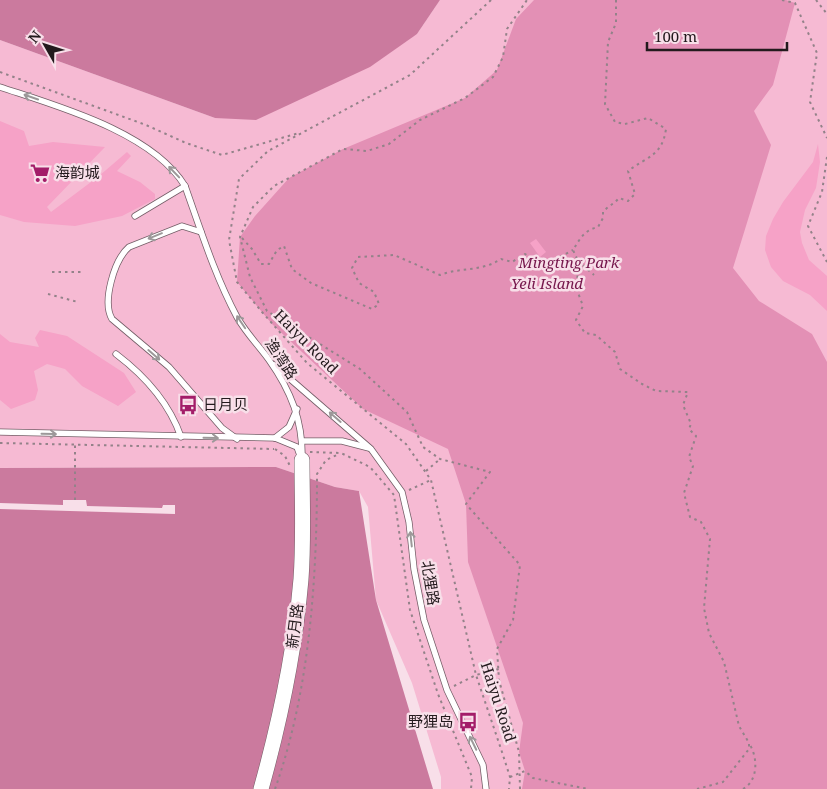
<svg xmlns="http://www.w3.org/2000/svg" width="827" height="789" font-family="'Noto Serif','Noto Sans SC',serif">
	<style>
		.green { fill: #f6bad3 }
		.forest { fill: #e390b5 }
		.water { fill: #cb7a9e }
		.pier { fill: #f8dfe9 }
		.building { fill: #f6a2c7 }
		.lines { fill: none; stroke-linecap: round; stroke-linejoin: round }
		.lane-casing { stroke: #745e67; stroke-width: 7 }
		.secondary-casing { stroke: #745e67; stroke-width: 16 }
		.path { stroke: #938289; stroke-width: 2; stroke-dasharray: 2.5 4; stroke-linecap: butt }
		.lane { stroke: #fff; stroke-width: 5.5 }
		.secondary { stroke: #fff; stroke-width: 15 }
		.oneway { stroke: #9c9899 }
		.labels { text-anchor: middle; stroke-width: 5; stroke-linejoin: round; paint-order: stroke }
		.poi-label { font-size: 15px; fill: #231a1d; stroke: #f8dfe9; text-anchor: start }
		.park-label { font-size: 15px; font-style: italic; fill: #76164c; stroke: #f8dfe9 }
		.street-label { font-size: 15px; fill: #231a1d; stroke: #f8dfe9 }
	</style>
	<rect width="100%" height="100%" fill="#f8dfe9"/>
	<polygon class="green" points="440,0 827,0 827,789 441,789 441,777 412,683 376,600 368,507 359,491 335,487 276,467 0,468 0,40 215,118 417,34"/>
	<polygon class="forest" points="534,0 786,0 795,3 773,85 754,111 771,145 733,268 759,301 812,334 827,362 827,789 522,789 525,771 519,752 523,723 468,562 466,504 448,449 363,409 272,324 237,282 240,237 255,216 289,178 343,149 465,98 497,70 516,19"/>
	<g class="water">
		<polygon points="0,0 440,0 417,34 370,67 256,120 215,118 0,40"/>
		<polygon points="276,467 335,487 359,491 376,600 433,789 0,789 0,468"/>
	</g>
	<polygon class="pier" points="63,500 86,500 87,506 162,508 163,505 175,505 175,514 0,509 0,503 63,505"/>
	<g class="building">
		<polygon points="0,121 24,131 29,146 53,142 105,147 47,207 51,212 99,176 127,152 131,156 117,171 140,182 155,194 155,199 122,216 75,226 24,222 0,215"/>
		<polygon points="818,144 820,162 816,188 805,210 800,232 802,243 809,260 827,276 827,311 810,295 783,281 771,267 765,250 766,236 773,219 783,202 813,162"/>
		<polygon points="536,239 546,252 540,257 530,243"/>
		<polygon points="40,330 67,336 124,373 136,392 118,406 82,386 65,369 47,364 34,371 38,390 35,400 11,409 0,400 0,334 10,342 39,347 35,338"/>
	</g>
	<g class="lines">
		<defs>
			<g id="lane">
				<path d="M0 87C57 106 152 132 185 186 201 231 215 276 237 317 246 333 259 346 269 360 291 391 303 421 302 459"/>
				<polyline points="135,216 185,186"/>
				<path d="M201 232 182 226 129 247C114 260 102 302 112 319L169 367 222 428 237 439"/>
				<path d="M116 354C145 376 169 402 181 437"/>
				<polyline points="274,365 371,449 402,492 409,522 414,569 424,620 447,690 483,765 486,789"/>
				<polyline points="0,432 275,438 297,447 301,458"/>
				<polyline points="275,438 289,427 297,409"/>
				<polyline points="303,441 342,441 369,448"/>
			</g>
			<path id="secondary" d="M261 789C280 721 295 649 301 579 304 539 302 499 302 460"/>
		</defs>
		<use href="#lane" class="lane-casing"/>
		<use href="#secondary" class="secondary-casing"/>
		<g class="path">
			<polyline points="491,0 410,75 268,151 239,179 229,240 237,282 262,312 307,363 406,444 431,480 476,675 502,752 510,777 509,789"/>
			<path d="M616 0V23L608 42 605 104 615 122 625 124 648 118 666 129C662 156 648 156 628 171L635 194 628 201 619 198C614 204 608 206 603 212V218L598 227C584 230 580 239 573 250L578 261 577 290 583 306 576 320 585 333 596 335 615 352 620 369 642 384 656 391 688 392 683 405 691 424 689 429 696 436 689 457 693 466 684 493 690 517 701 522 710 539 704 608 709 633 724 662 739 726 749 743V749L723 782 697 789"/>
			<polyline points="782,0 795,3 817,53 810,102 827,138"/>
			<polyline points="816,0 827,14"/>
			<polyline points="0,72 146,125 186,143 222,155 299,133"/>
			<polyline points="827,157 822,192 808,226 827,262"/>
			<path d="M242 238 252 249 261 264H269L277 250 284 246 292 269 311 283 372 309 379 304 374 292 359 283 352 268 358 257 394 255 440 275C461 267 481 272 501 259L512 262 525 254 535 261 554 260 573 250"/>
			<polyline points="578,261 594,275"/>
			<polyline points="52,272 84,272"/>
			<polyline points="48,294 78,302"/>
			<polyline points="0,443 274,449"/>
			<polyline points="275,449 285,456 290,466"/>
			<polyline points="310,452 341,453 370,467 394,495 410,610 438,694 472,777 471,789"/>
			<polyline points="426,471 440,459"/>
			<polyline points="409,490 431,480"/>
			<polyline points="75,500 75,445"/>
			<polyline points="454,686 476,675 499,669"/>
			<polyline points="510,777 525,771 533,778 588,789"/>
			<path d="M275 789C310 690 317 578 317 474L326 460 339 454"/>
			<polyline points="520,789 519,752 499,680 497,649 513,620 520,565 466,504 490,472 440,459 423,447 407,412 360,369 267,311 250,277 240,237 253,207 274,186 343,149 367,151 389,144 420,120 465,98 493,77 503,57 507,29 527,0"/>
			<path d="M743 789C758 781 758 758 750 745"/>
		</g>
		<use href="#lane" class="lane"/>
		<use href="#secondary" class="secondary"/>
	</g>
	<defs><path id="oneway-shaft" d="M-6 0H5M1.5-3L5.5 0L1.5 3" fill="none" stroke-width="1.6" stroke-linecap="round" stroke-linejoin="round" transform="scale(1.25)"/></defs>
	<g class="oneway">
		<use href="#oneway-shaft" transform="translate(31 97) rotate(-161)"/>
		<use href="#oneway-shaft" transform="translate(174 172) rotate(-134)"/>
		<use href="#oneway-shaft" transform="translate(155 236) rotate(158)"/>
		<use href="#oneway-shaft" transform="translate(241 322) rotate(-124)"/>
		<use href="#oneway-shaft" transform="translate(154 355) rotate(41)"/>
		<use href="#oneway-shaft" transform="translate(335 417) rotate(-139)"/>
		<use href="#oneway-shaft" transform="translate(49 434) rotate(1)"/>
		<use href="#oneway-shaft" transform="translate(211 438) rotate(1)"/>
		<use href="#oneway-shaft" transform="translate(411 539) rotate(-96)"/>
		<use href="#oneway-shaft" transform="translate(473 743) rotate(-116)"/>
	</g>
	<defs>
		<symbol id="supermarket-bare" viewBox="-9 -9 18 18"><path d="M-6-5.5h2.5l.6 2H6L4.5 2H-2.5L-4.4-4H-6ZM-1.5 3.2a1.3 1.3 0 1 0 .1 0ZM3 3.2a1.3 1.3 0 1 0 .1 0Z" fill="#a31d69" stroke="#f8dfe9" stroke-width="2.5" paint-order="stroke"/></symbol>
		<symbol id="bus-bare" viewBox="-9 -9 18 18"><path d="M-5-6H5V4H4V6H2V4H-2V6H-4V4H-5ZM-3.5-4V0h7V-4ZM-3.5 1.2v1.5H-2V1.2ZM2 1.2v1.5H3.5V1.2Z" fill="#a31d69" stroke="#f8dfe9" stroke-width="2.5" paint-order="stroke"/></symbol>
	</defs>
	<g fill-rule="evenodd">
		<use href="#supermarket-bare" x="26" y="159" width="28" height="28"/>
		<use href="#bus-bare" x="174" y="391" width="28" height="28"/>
		<use href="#bus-bare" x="454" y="708" width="28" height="28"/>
	</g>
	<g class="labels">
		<g class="poi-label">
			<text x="55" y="178">海韵城</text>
			<text x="203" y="410">日月贝</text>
			<text x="453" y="727" text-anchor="end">野狸岛</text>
		</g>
		<g class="park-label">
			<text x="569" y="268">Mingting Park</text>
			<text x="547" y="289">Yeli Island</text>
		</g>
		<g class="street-label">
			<text transform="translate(306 342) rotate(45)" y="5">Haiyu Road</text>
			<text transform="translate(281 359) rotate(57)" y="5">渔湾路</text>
			<text transform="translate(430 583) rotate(81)" y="5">北狸路</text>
			<text transform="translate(295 626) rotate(-83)" y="5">新月路</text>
			<text transform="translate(498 702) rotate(72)" y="5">Haiyu Road</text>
		</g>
	</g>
	<g transform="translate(45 45) rotate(309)" stroke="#f8dfe9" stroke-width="4" paint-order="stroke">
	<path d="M0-4L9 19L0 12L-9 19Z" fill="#231a1d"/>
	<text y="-8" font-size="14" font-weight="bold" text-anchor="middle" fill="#231a1d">N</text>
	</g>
	<path d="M647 42v8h140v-8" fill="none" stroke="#231a1d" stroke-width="2.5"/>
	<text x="654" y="42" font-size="15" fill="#231a1d" stroke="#f8dfe9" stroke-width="4" paint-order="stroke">100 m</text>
</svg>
